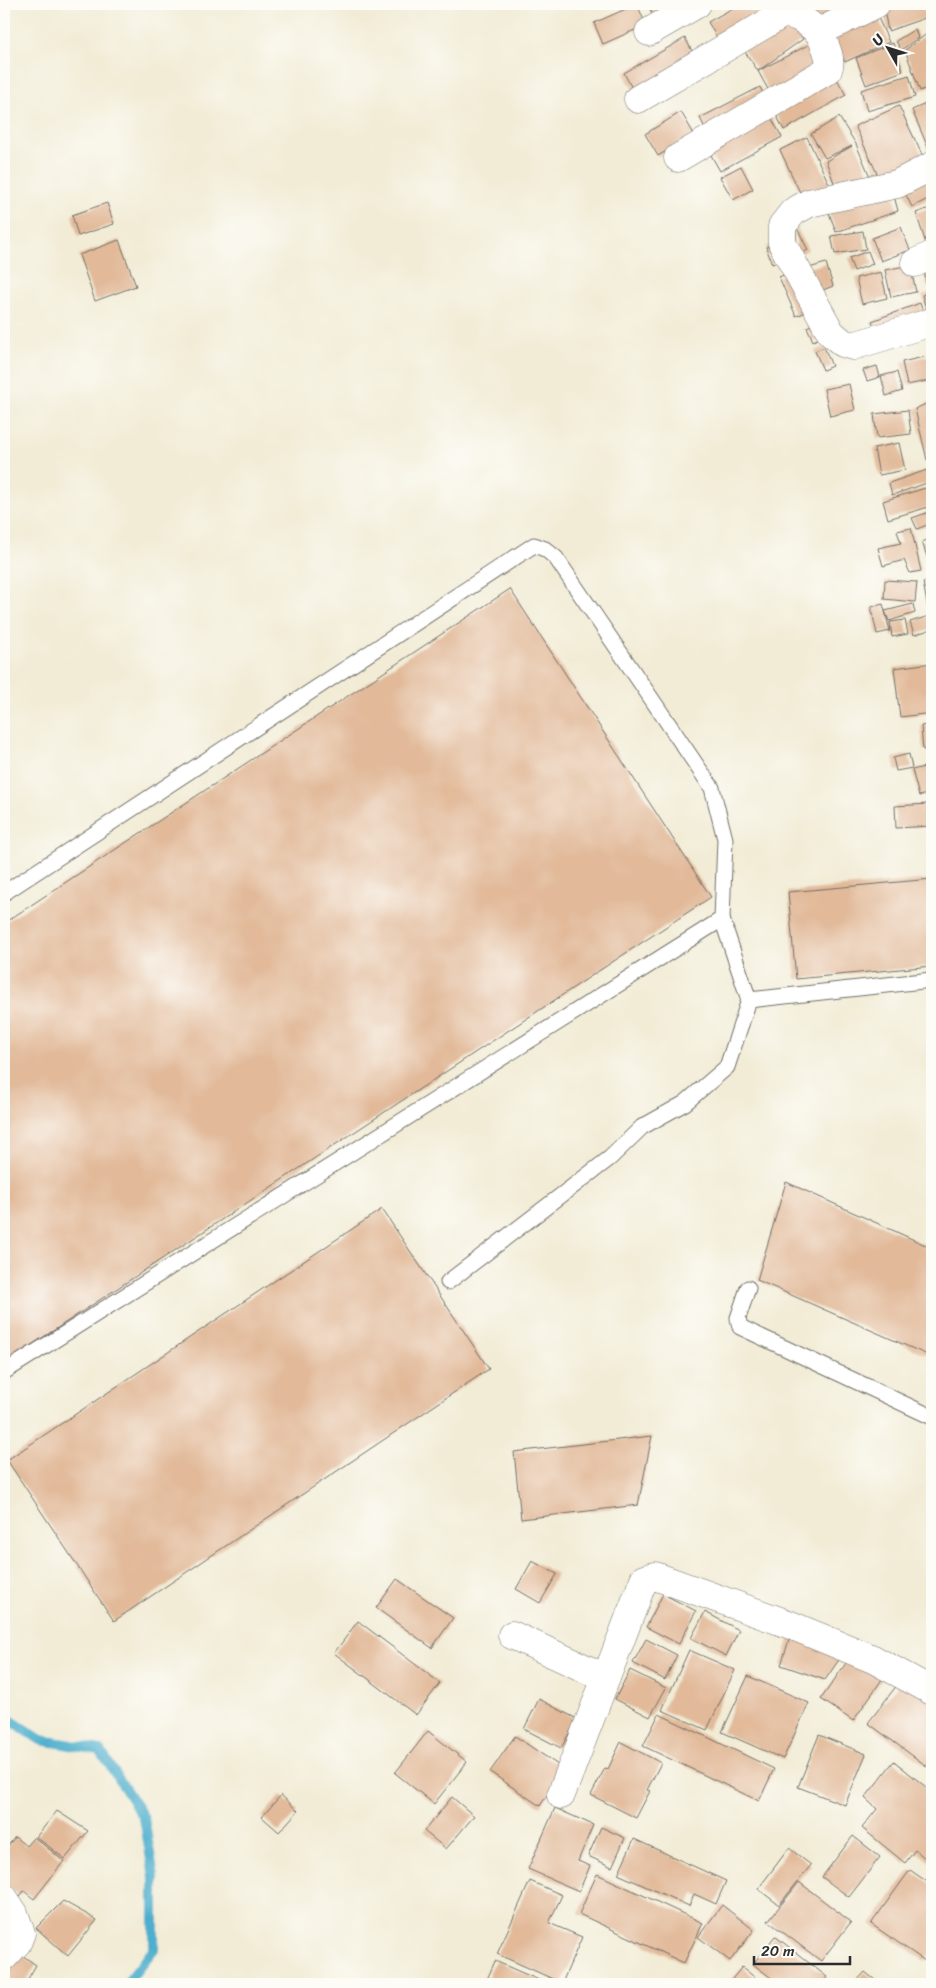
<svg xmlns="http://www.w3.org/2000/svg" width="936" height="1988" font-family="Sriracha,sans-serif">
	<style>
		.lines { fill: none; stroke-linecap: round; stroke-linejoin: round }
		.stream { stroke: #4eafcd; stroke-width: 10 }
		.building { fill: #e2ba9a }
		.lane-casing { stroke: #716f67; stroke-width: 17 }
		.street-casing { stroke: #716f67; stroke-width: 29 }
		.lane { stroke: #fff; stroke-width: 15 }
		.street { stroke: #fff; stroke-width: 28 }
	</style>
	<rect width="100%" height="100%" fill="#fdfcf7"/>
	<filter id="ink" filterUnits="userSpaceOnUse"><feTurbulence type="fractalNoise" baseFrequency=".02" numOctaves="2"/><feDisplacementMap in="SourceGraphic" scale="10" xChannelSelector="R" yChannelSelector="G"/><feConvolveMatrix kernelMatrix="1 2 1 2 8 2 1 2 1" color-interpolation-filters="sRGB"/></filter>
	<filter id="wash" filterUnits="userSpaceOnUse"><feTurbulence type="fractalNoise" baseFrequency=".0096" numOctaves="4" result="noise"/><feDisplacementMap in="SourceGraphic" scale="20" xChannelSelector="R" yChannelSelector="G"/><feGaussianBlur stdDeviation="1.12" result="paint"/><feColorMatrix in="noise" values="0 0 0 0 0 0 0 0 0 0 0 0 0 0 0 0 0 1.4 0 .05"/><feComposite in="paint" operator="in"/></filter>
	<g filter="url(#wash)">
		<rect width="100%" height="100%" fill="#f2ecd6"/>
		<g class="lines">
			<polyline class="stream" points="4,1716 41,1740 100,1750 144,1818 154,1877 154,1949 126,1984"/>
		</g>
		<g id="blocks">
			<g class="building">
				<polygon points="637,4 646,25 603,44 594,23"/>
				<polygon points="647,4 679,4 654,17"/>
				<polygon points="740,4 779,4 721,45 708,22"/>
				<polygon points="802,4 869,4 819,26"/>
				<polygon points="883,4 922,4 928,17 888,31"/>
				<polygon points="874,9 889,42 845,62 829,29"/>
				<polygon points="787,17 803,39 758,71 743,49"/>
				<polygon points="915,29 918,38 901,50 896,41"/>
				<polygon points="932,30 932,85 920,91 905,50"/>
				<polygon points="685,38 698,62 636,96 624,73"/>
				<polygon points="893,43 903,71 866,85 856,58"/>
				<polygon points="810,44 822,68 771,95 758,71"/>
				<polygon points="833,72 846,95 784,130 772,107"/>
				<polygon points="909,75 915,97 867,111 861,90"/>
				<polygon points="760,87 768,104 708,134 700,118"/>
				<polygon points="932,101 932,157 912,110"/>
				<polygon points="899,106 925,161 881,182 855,126"/>
				<polygon points="681,112 694,134 658,156 645,134"/>
				<polygon points="769,114 782,137 720,171 707,148"/>
				<polygon points="839,117 856,144 871,179 837,191 826,161 852,146 825,158 811,134"/>
				<polygon points="807,137 831,188 804,201 780,150"/>
				<polygon points="741,166 753,189 733,200 720,177"/>
				<polygon points="932,179 932,197 912,207 903,189"/>
				<polygon points="893,192 898,211 836,232 829,213"/>
				<polygon points="107,203 114,224 78,236 72,215"/>
				<polygon points="932,207 932,248 928,250 916,213"/>
				<polygon points="796,226 808,250 796,256"/>
				<polygon points="901,227 910,250 881,261 872,238"/>
				<polygon points="863,231 866,249 835,254 831,236"/>
				<polygon points="119,240 136,286 95,301 79,255"/>
				<polygon points="779,242 785,259 772,264 766,247"/>
				<polygon points="868,251 873,264 854,271 849,258"/>
				<polygon points="932,258 932,286 927,287 922,260"/>
				<polygon points="826,263 833,286 818,292 809,268"/>
				<polygon points="910,265 916,292 891,297 885,270"/>
				<polygon points="790,272 807,312 796,316 779,277"/>
				<polygon points="881,272 887,298 862,304 856,278"/>
				<polygon points="932,292 932,314 928,315 922,295"/>
				<polygon points="920,303 926,321 878,338 872,321"/>
				<polygon points="816,323 822,337 813,341 807,327"/>
				<polygon points="824,347 832,366 823,370 815,351"/>
				<polygon points="932,355 932,380 907,385 902,362"/>
				<polygon points="877,366 880,377 867,381 863,370"/>
				<polygon points="897,372 902,391 886,396 881,376"/>
				<polygon points="849,384 855,410 830,416 824,389"/>
				<polygon points="932,401 932,459 927,460 915,409"/>
				<polygon points="908,410 911,434 877,438 874,414"/>
				<polygon points="899,443 905,470 879,475 874,448"/>
				<polygon points="927,470 930,482 892,495 889,483"/>
				<polygon points="932,486 932,506 888,519 883,501"/>
				<polygon points="932,511 932,523 917,529 912,518"/>
				<polygon points="911,528 921,571 910,573 904,560 883,566 878,548 901,543 897,531"/>
				<polygon points="932,538 932,571 922,542"/>
				<polygon points="885,580 917,582 915,602 884,599"/>
				<polygon points="932,580 932,608 928,609 923,582"/>
				<polygon points="510,589 711,897 4,1363 4,923"/>
				<polygon points="883,604 885,611 913,604 915,613 889,621 885,611 890,631 877,634 871,607"/>
				<polygon points="932,615 932,629 914,635 910,622"/>
				<polygon points="905,620 908,634 892,637 890,622"/>
				<polygon points="932,663 932,713 900,717 894,668"/>
				<polygon points="932,724 932,749 923,750 921,726"/>
				<polygon points="909,754 912,768 896,771 893,758"/>
				<polygon points="932,765 932,793 919,796 912,770"/>
				<polygon points="928,804 928,807 932,806 932,826 896,828 895,806"/>
				<polygon points="932,879 932,966 796,979 788,892"/>
				<polygon points="786,1182 932,1248 932,1357 757,1280"/>
				<polygon points="382,1209 489,1369 114,1621 7,1460"/>
				<polygon points="652,1436 638,1505 521,1519 514,1452"/>
				<polygon points="532,1561 557,1574 540,1603 516,1589"/>
				<polygon points="397,1579 453,1618 432,1648 376,1608"/>
				<polygon points="663,1594 696,1611 679,1644 646,1627"/>
				<polygon points="705,1612 739,1630 726,1656 691,1638"/>
				<polygon points="358,1621 440,1683 416,1715 334,1653"/>
				<polygon points="791,1634 845,1651 825,1680 781,1665"/>
				<polygon points="646,1639 677,1655 665,1680 633,1663"/>
				<polygon points="689,1650 735,1670 707,1730 662,1710"/>
				<polygon points="853,1653 885,1675 853,1721 821,1699"/>
				<polygon points="630,1670 666,1688 650,1717 615,1699"/>
				<polygon points="748,1676 809,1703 783,1759 722,1732"/>
				<polygon points="904,1676 932,1697 932,1770 868,1723"/>
				<polygon points="539,1699 577,1719 561,1748 524,1729"/>
				<polygon points="659,1714 774,1769 759,1801 643,1746"/>
				<polygon points="428,1731 467,1762 434,1804 395,1773"/>
				<polygon points="819,1735 866,1754 845,1805 798,1787"/>
				<polygon points="515,1736 564,1769 540,1806 490,1772"/>
				<polygon points="621,1742 661,1763 647,1790 650,1791 636,1818 591,1795 605,1768 608,1769"/>
				<polygon points="894,1761 932,1792 932,1860 930,1862 915,1850 905,1863 862,1828 877,1809 865,1798"/>
				<polygon points="281,1795 298,1811 279,1832 262,1817"/>
				<polygon points="452,1797 474,1816 446,1849 424,1831"/>
				<polygon points="555,1808 593,1825 578,1861 590,1866 579,1891 528,1869"/>
				<polygon points="57,1811 88,1831 65,1859 36,1837"/>
				<polygon points="601,1827 625,1838 612,1867 588,1856"/>
				<polygon points="853,1836 880,1857 849,1897 822,1877"/>
				<polygon points="15,1837 26,1846 34,1837 35,1838 64,1861 34,1899 24,1891 20,1896 4,1884 5,1877 4,1851"/>
				<polygon points="634,1839 726,1881 716,1904 694,1894 689,1906 618,1874"/>
				<polygon points="789,1848 811,1865 779,1905 758,1889"/>
				<polygon points="910,1870 932,1885 932,1951 925,1961 871,1924"/>
				<polygon points="597,1874 703,1923 684,1963 579,1914"/>
				<polygon points="530,1881 562,1895 549,1923 582,1937 562,1983 497,1954"/>
				<polygon points="799,1882 851,1922 821,1961 768,1921"/>
				<polygon points="63,1901 97,1920 68,1956 36,1928"/>
				<polygon points="722,1905 754,1930 730,1961 698,1937"/>
				<polygon points="775,1936 827,1977 821,1984 779,1984 753,1964"/>
				<polygon points="19,1953 36,1965 25,1984 4,1984 4,1972"/>
				<polygon points="495,1961 548,1984 485,1984"/>
				<polygon points="742,1967 763,1984 728,1984"/>
				<polygon points="865,1972 880,1984 854,1984"/>
			</g>
		</g>
	</g>
	<g filter="url(#ink)">
		<use href="#blocks" fill-opacity="0" stroke="#716f67" stroke-width="1"/>
		<g class="lines">
			<defs>
				<g id="lane">
					<polyline points="4,893 534,545 545,549 556,558 712,788 725,839 722,919 4,1372"/>
					<polyline points="722,919 749,1000 932,980"/>
					<polyline points="448,1282 610,1158 642,1127 685,1103 727,1067 749,1000"/>
					<polyline points="748,1288 738,1318 740,1327 932,1417"/>
				</g>
				<g id="street">
					<polyline points="649,32 697,4"/>
					<path d="M638 99 781 15C797 12 807 23 819 32"/>
					<path d="M678 158 828 70C833 58 824 44 819 32L876 4"/>
					<polyline points="932,166 897,184 809,203 793,212 782,226 782,243 831,333 843,343 853,346 932,322"/>
					<polyline points="915,263 932,255"/>
					<polyline points="512,1635 606,1678"/>
					<polyline points="561,1795 644,1579 655,1576 788,1624 873,1659 932,1691"/>
					<polyline points="4,1898 14,1913 21,1933 17,1943 4,1957"/>
				</g>
			</defs>
			<use href="#lane" class="lane-casing"/>
			<use href="#street" class="street-casing"/>
			<use href="#lane" class="lane"/>
			<use href="#street" class="street"/>
		</g>
	</g>
	<rect width="936" height="1988" fill="none" stroke="#fdfcf7" stroke-width="20"/>
	<g transform="translate(888 48) rotate(309)" stroke="#fdfcf7" stroke-width="4" paint-order="stroke">
	<path d="M0-4L9 19L0 12L-9 19Z" fill="#2b2b2b"/>
	<text y="-8" font-size="14" font-weight="bold" text-anchor="middle" fill="#2b2b2b">U</text>
	</g>
	<path d="M754 1956v8h96v-8" fill="none" stroke="#2b2b2b" stroke-width="2.5"/>
	<text x="761" y="1956" font-size="15" fill="#2b2b2b" stroke="#fdfcf7" stroke-width="4" paint-order="stroke">20 m</text>
</svg>
